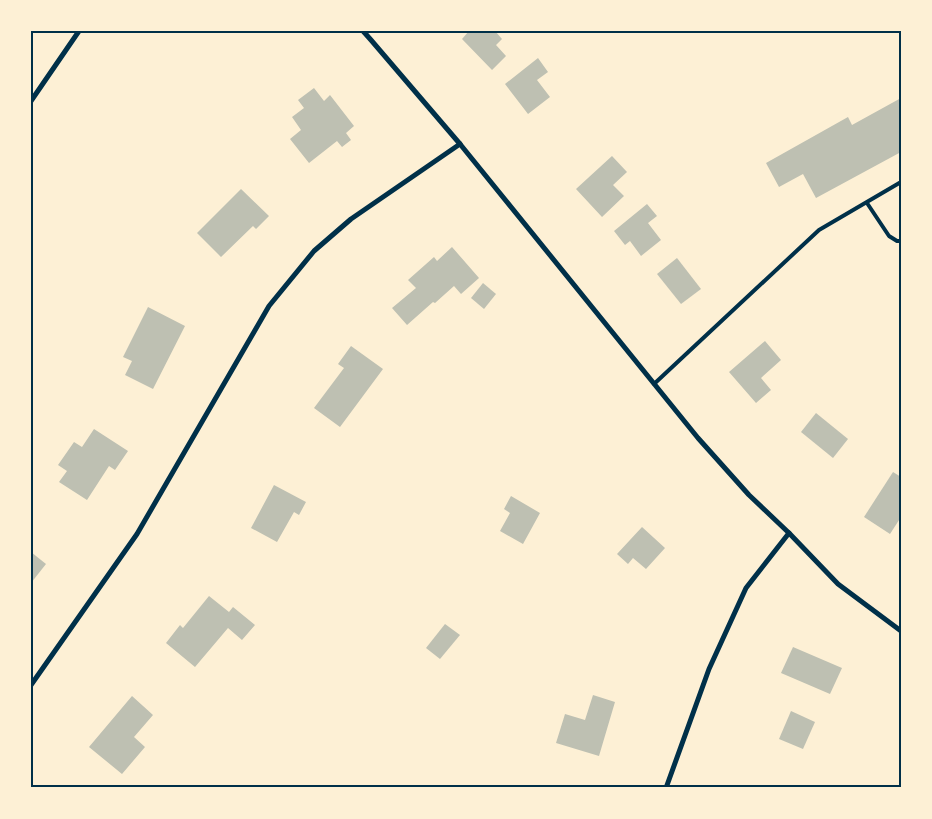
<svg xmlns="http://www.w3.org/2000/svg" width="932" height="819" font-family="Raleway,sans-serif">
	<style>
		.building { fill: #bec0b2 }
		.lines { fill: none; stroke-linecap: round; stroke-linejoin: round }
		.service { stroke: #003049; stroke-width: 4 }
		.minor { stroke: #003049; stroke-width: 5 }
		.neatline { fill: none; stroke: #003049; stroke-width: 2 }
	</style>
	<rect width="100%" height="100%" fill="#fdf0d5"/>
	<g class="building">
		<polygon points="469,31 495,31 502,39 496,45 506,56 492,70 462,39"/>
		<polygon points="538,58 548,72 537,80 550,97 528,114 505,84"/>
		<polygon points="314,88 324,101 330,95 354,126 346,133 351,140 342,147 337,141 309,163 290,139 301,130 292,117 304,108 298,100"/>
		<polygon points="901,98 901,152 816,198 803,174 779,187 766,163 848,117 852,125"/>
		<polygon points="612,156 627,172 613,185 624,196 602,217 576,189"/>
		<polygon points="241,189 269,216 256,229 253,226 221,257 197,233"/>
		<polygon points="647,204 657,216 648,223 661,240 641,256 630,241 625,245 614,231"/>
		<polygon points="452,247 479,278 461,294 454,286 435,303 433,302 407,325 392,308 416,288 408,280 434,257 437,261"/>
		<polygon points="677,258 701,289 681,304 657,274"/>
		<polygon points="483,283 496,294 484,309 471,298"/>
		<polygon points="148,307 185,326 153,389 125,375 132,361 123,357"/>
		<polygon points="765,341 781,360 761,378 771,390 756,403 729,372"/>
		<polygon points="351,346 383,369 340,427 314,408 344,368 338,364"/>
		<polygon points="816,413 848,439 833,458 801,432"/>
		<polygon points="94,429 128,451 115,470 109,466 87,500 59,482 67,471 58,465 74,442 82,447"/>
		<polygon points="893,472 901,477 901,517 890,534 864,517"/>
		<polygon points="274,485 306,502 299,515 294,512 277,542 251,528"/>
		<polygon points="511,496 540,513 523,544 500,531 510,513 504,509"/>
		<polygon points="642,527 665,548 646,569 633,558 628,564 617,554"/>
		<polygon points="31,552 46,564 31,583"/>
		<polygon points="209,596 229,612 233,607 255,625 242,640 228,628 195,667 166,643 180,625 183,628"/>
		<polygon points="445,624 460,635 440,659 426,648"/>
		<polygon points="793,647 842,668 830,694 781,673"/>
		<polygon points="593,695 615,702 599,756 556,743 565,714 585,720"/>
		<polygon points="132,696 153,715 134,737 145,747 122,774 89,747"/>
		<polygon points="791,711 815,722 803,749 779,739"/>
	</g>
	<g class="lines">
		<g class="service">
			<polyline points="867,203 889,236 897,241 901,241"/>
			<polyline points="654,384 819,230 901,182"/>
		</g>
		<g class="minor">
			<polyline points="363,31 371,40 460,144 698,438 749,495 789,533 838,584 901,631"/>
			<polyline points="31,101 79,31"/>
			<polyline points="31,685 137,534 269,306 314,251 351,219 460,144"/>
			<polyline points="666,788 709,669 746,588 789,533"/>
		</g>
	</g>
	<rect width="932" height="819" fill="none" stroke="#fdf0d5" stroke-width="65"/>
	<rect x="32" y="32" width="868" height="754" class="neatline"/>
</svg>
